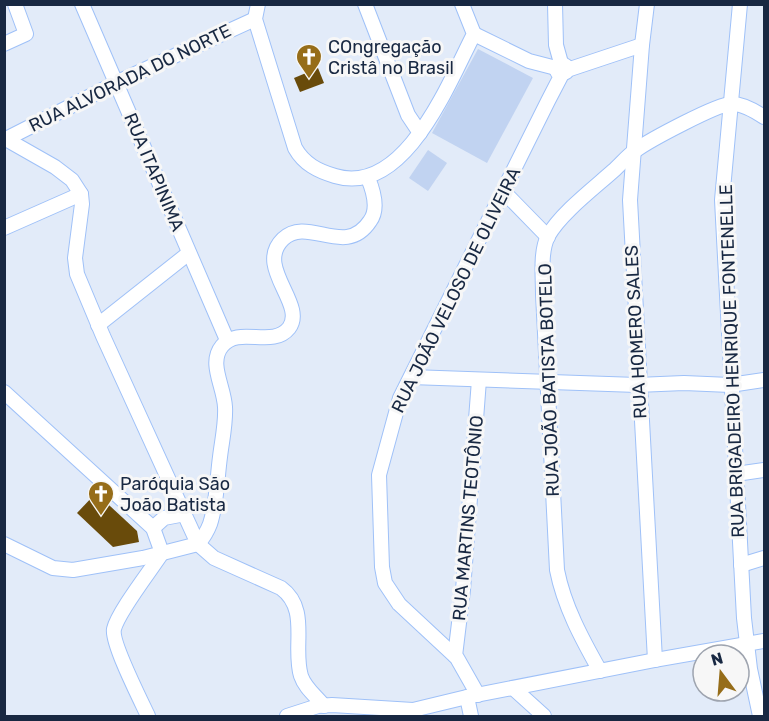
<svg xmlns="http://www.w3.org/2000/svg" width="769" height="721" font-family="Rubik,sans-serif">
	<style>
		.green { fill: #c1d3f1 }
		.building { fill: #694b0b }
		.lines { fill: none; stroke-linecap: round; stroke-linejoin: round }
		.minor-casing { stroke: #9fc1f8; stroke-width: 16 }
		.minor { stroke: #fff; stroke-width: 14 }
		.labels { text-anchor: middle; stroke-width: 6; stroke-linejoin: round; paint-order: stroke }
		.poi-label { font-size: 18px; fill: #182842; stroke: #f7f7f7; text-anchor: start }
		.street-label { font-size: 18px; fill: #182842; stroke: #f7f7f7 }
	</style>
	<rect width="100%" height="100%" fill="#e2ebf9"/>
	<g class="green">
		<polygon points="478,49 533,78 487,163 432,133"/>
		<polygon points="428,150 447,163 428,191 409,178"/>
	</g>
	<g class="building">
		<polygon points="318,68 324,83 300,92 294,78"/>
		<polygon points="96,493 137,531 139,542 113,547 77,513"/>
	</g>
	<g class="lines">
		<defs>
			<g id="minor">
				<polyline points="82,4 227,340"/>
				<path d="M258 4 255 19 295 148C304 164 318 171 335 176 405 197 449 82 474 34L462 4"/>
				<polyline points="365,4 408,115 420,133"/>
				<polyline points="555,4 556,45 561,63"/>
				<polyline points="647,4 642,45 630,200 655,660"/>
				<polyline points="740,4 722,200 744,618 750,669 760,716"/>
				<polyline points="474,34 529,61 556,68"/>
				<polyline points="4,44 26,34 15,4"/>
				<polyline points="567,70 642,45"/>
				<path d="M4 138 55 167 72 180 81 194 82 204 75 258 77 274 103 336 198 544 214 558 281 588C310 609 292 647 301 676 305 688 316 696 324 706"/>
				<polyline points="6,139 124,79 255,19"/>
				<polyline points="504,192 548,237"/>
				<polyline points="4,228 81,194"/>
				<polyline points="98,325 189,253"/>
				<polyline points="411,377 637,385 684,383 730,385 764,380"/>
				<polyline points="4,392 153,528 162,553"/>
				<polyline points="736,474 764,470"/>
				<polyline points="153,528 164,518 185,514"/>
				<path d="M4 544 53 568 73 570 143 558 198 544C203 538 207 532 210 524 217 503 217 479 220 457 222 440 226 423 225 407 224 386 208 363 222 346 239 325 272 349 289 328 307 304 254 267 283 239 308 215 345 259 370 221 379 209 373 190 368 178"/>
				<polyline points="741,565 764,558"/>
				<polyline points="455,656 463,590 479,380"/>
				<path d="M600 671C582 639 564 606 557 570L543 294C543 276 540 252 548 236 560 214 594 188 613 171 621 164 628 155 636 150 650 140 717 104 731 104 742 103 755 111 764 117"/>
				<polyline points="513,688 544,716"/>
				<polyline points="478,695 457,658 399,604 385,583 382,567 379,475 400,398 548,101 562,74 566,72 566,66 561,63 558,65 556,69 558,73 562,74"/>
				<polyline points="467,697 471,716"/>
				<path d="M148 716C141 701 111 642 114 629 118 612 151 570 162 553"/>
				<polyline points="287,716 318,706 332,705 413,710 471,696 655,660 764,641"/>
			</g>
		</defs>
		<use href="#minor" class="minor-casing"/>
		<use href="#minor" class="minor"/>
	</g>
	<defs>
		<symbol id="church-pin" viewBox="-11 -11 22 30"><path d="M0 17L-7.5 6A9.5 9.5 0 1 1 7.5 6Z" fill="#966d19" stroke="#f7f7f7"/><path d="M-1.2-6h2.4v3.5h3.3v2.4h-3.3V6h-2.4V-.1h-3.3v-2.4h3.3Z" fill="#fff"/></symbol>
	</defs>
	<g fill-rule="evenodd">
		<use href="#church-pin" x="294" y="42" width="30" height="40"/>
		<use href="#church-pin" x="86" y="479" width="30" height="40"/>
	</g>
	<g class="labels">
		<g class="poi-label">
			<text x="328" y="53">COngregação<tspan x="328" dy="21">Cristâ no Brasil</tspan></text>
			<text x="120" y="490">Paróquia São<tspan x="120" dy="21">João Batista</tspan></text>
		</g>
		<g class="street-label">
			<text transform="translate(130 78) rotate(-26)" y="6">RUA ALVORADA DO NORTE</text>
			<text transform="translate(154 172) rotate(67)" y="6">RUA ITAPINIMA</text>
			<text transform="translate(456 290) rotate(-64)" y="6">RUA JOÃO VELOSO DE OLIVEIRA</text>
			<text transform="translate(636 332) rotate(-93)" y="6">RUA HOMERO SALES</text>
			<text transform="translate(732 361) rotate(-92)" y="6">RUA BRIGADEIRO HENRIQUE FONTENELLE</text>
			<text transform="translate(549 380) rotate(-92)" y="6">RUA JOÃO BATISTA BOTELO</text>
			<text transform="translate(468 518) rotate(-85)" y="6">RUA MARTINS TEOTÔNIO</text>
		</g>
	</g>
	<rect width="769" height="721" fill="none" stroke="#182842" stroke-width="12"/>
	<g transform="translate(721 673) rotate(344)"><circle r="28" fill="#f7f7f7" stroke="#9ea4af" stroke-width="1.5"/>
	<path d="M0-4.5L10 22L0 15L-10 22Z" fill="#966d19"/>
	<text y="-9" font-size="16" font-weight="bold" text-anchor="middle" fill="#182842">N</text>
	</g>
</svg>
